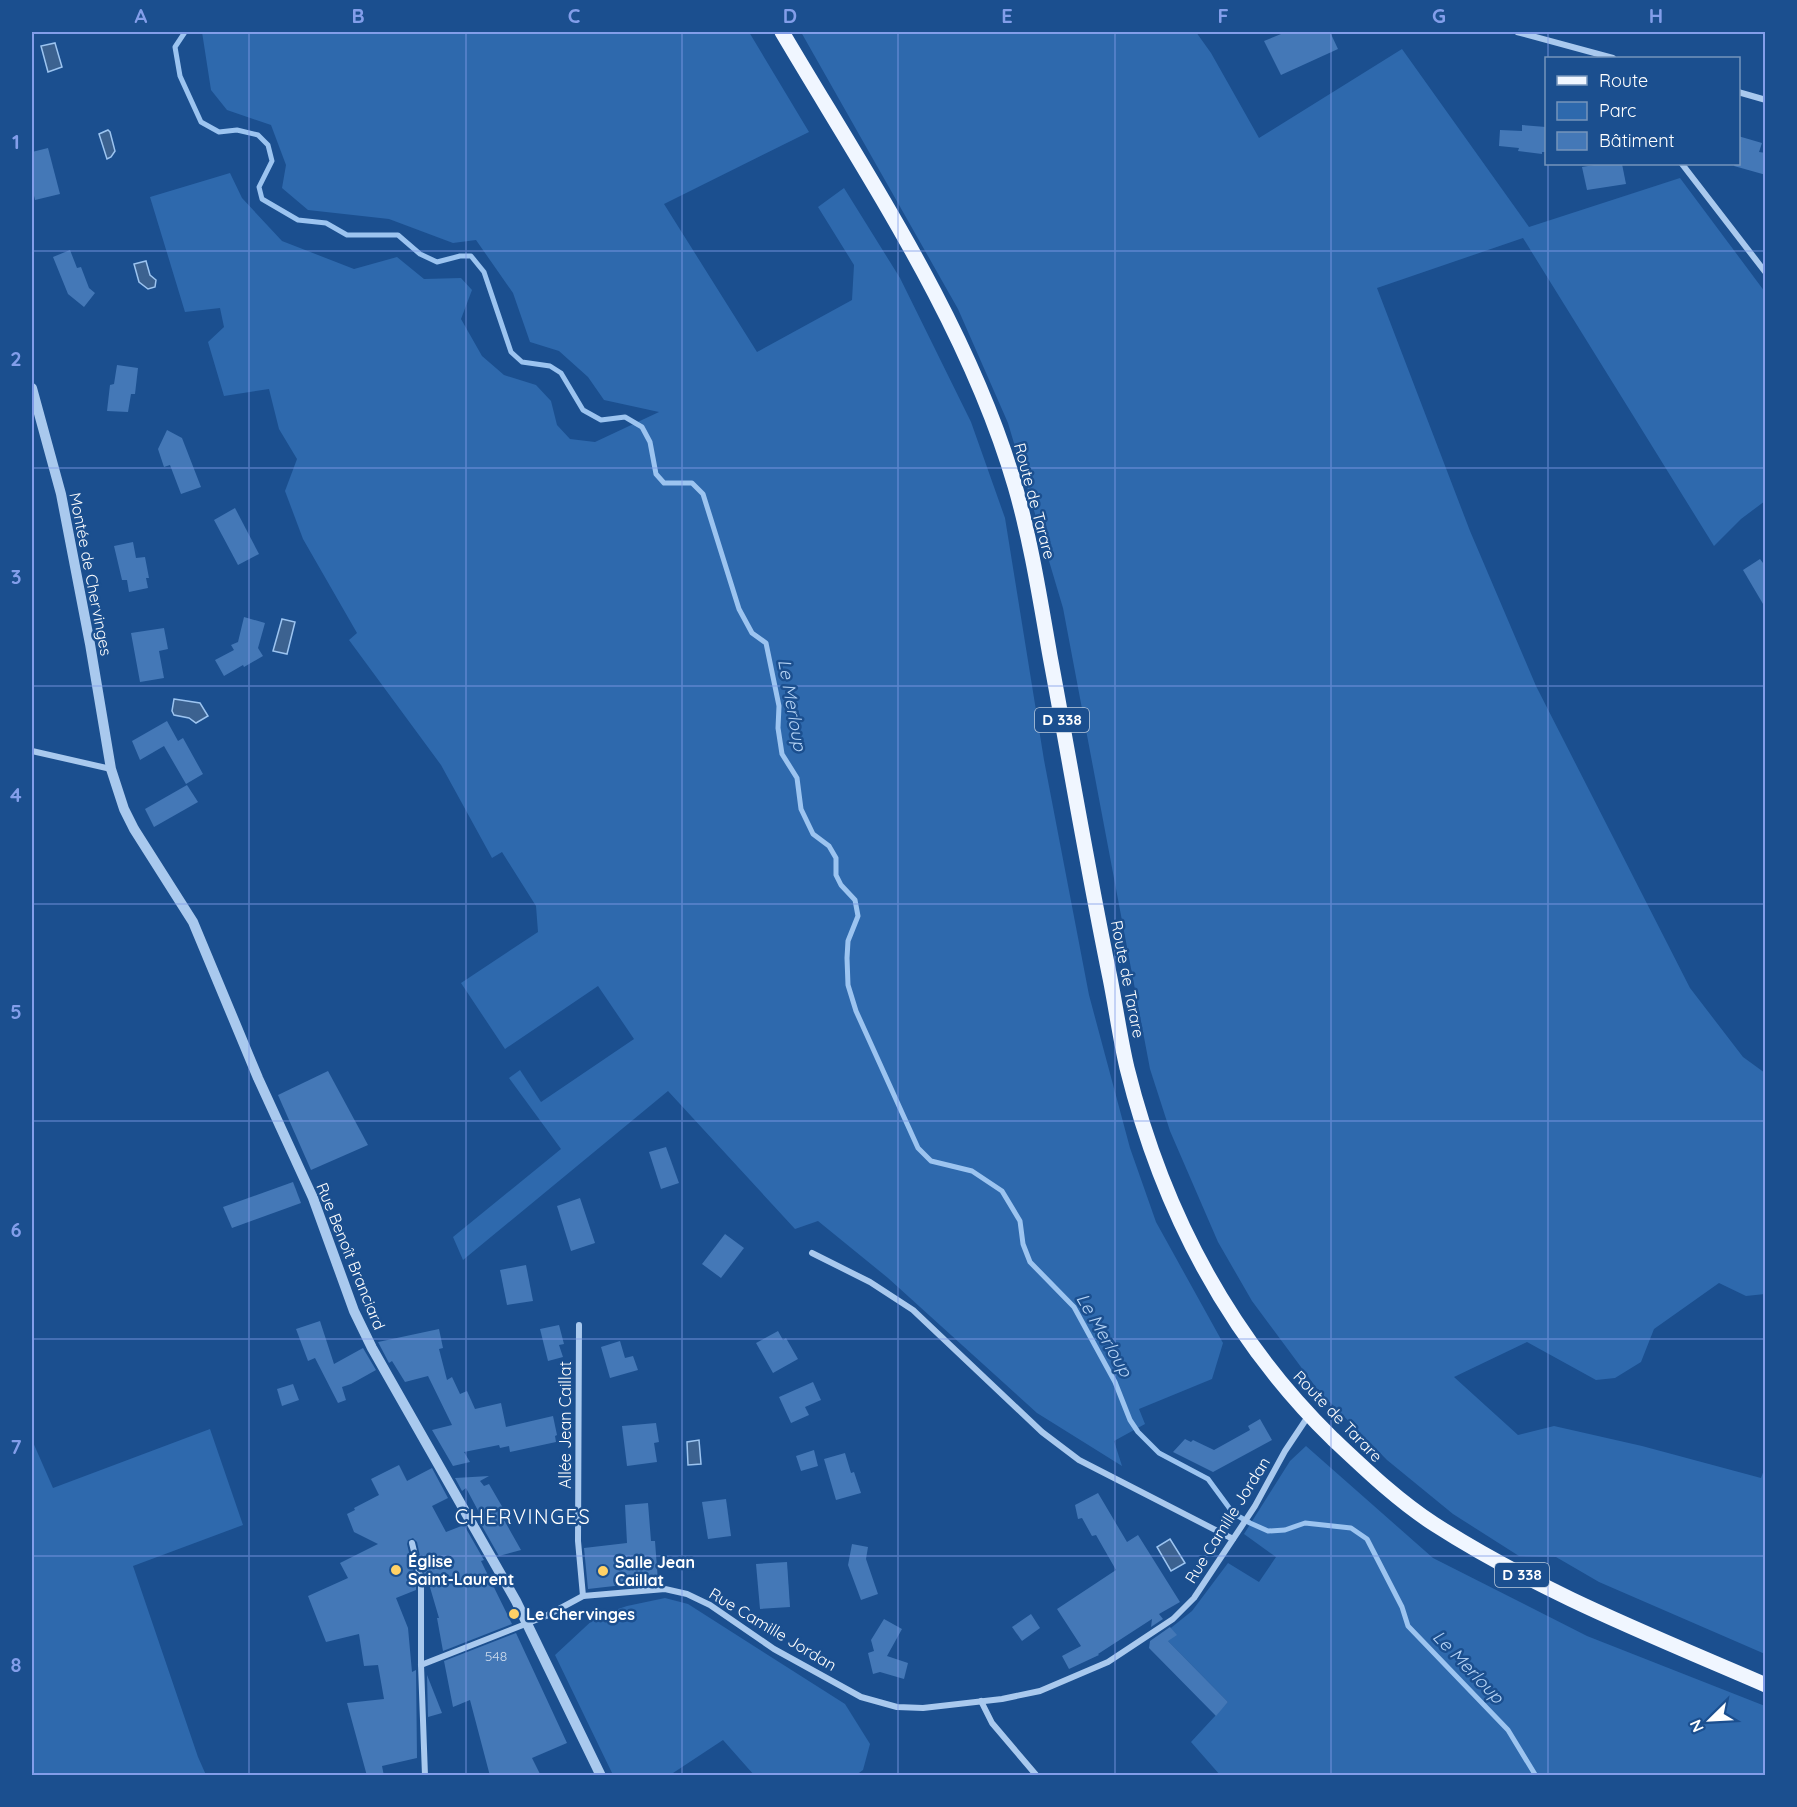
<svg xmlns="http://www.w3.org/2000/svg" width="1797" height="1807" font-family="Quicksand,sans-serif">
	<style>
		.green { fill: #2e69ad }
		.water { fill: #3c6290; stroke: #9cc4f0; stroke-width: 1.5 }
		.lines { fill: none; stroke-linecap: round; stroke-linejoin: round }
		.stream { stroke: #9cc4f0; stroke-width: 5 }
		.building { fill: #4478b7 }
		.minor { stroke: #a9c9ee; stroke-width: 6 }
		.tertiary { stroke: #a9c9ee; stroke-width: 10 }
		.primary { stroke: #f0f6ff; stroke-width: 15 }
		.grid { fill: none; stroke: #839eea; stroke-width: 1.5; stroke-opacity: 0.55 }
		.poi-dot { fill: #ffd166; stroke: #1b4f8f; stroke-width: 2 }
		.labels { text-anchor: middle; stroke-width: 5; stroke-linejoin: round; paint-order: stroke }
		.number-label { font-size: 14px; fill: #d0dded }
		.shield { fill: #1b4f8f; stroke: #bbcadd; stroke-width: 1.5 }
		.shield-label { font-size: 15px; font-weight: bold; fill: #fff }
		.street-label { font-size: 16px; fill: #fff; stroke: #1b4f8f }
		.poi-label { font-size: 16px; font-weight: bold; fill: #fff; stroke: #1b4f8f; text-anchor: start }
		.water-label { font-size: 18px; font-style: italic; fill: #b5d3f5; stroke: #1b4f8f }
		.quarter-label { font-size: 20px; letter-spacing: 1.5px; fill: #fff; stroke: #1b4f8f }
		.neatline { fill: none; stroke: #839eea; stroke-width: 2 }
		.grid-label { font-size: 20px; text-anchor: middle; font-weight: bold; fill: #839eea }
	</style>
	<rect width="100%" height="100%" fill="#1b4f8f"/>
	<g class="green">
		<polygon points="202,32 749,32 809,132 664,204 757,352 852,300 854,265 818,207 844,188 900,278 971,422 1005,518 1044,760 1089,995 1130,1148 1156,1222 1223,1343 1212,1379 1139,1409 1145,1424 1114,1441 1122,1466 1037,1413 888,1278 818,1221 795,1229 668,1091 463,1260 453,1237 561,1149 509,1078 520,1070 541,1102 634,1039 598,986 505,1049 461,983 538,932 536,906 502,852 492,858 441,765 349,640 357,633 303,539 285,491 297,459 279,429 269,389 224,396 208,342 224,327 220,308 185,312 150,197 230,173 242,198 282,241 354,269 397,257 424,279 461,278 472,290 461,319 482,356 504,375 536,385 551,401 557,425 570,439 595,442 659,412 604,400 588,377 559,351 530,342 513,293 476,240 453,243 389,219 308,210 282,188 286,165 271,125 227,110 211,90"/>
		<polygon points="801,32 1196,32 1211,53 1259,138 1402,49 1529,227 1680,178 1765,292 1765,501 1741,519 1714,546 1523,238 1377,288 1470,531 1536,686 1690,988 1743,1057 1765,1073 1765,1294 1746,1296 1719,1283 1654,1329 1641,1362 1615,1378 1596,1380 1527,1342 1454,1377 1518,1435 1554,1426 1642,1446 1761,1478 1765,1467 1765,1654 1599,1582 1556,1557 1519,1556 1453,1514 1387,1460 1318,1390 1252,1301 1218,1242 1170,1131 1150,1069 1063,608 1008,423 958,309"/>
		<polygon points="210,1429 243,1525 133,1566 198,1757 206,1775 32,1775 32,1440 53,1488"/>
		<polygon points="1306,1446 1433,1558 1587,1636 1765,1706 1765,1775 1220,1775 1191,1742 1228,1702 1162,1635 1192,1611 1228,1563 1259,1582 1276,1557 1244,1534 1290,1461"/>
		<polygon points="665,1598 688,1604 845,1704 870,1744 863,1770 856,1775 754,1775 723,1740 670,1775 613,1775 555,1655 597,1616 627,1606"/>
	</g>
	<g class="water">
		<polygon points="55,43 62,67 48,72 41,46"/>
		<polygon points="108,130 110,132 115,151 111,157 107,159 99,134"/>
		<polygon points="146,261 150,275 156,280 155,287 148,289 139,282 134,264"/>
		<polygon points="282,619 295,622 287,654 273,651"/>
		<polygon points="174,699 200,703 208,716 196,723 189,718 174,715 172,711"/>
		<polygon points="699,1440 701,1464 688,1465 687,1442"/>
		<polygon points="1170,1539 1185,1563 1171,1571 1157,1547"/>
	</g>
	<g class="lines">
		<polyline class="stream" points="185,32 175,47 180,76 201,122 219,132 237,130 258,135 268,145 272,161 259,187 262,199 298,220 326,223 347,235 398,235 420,254 437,262 460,256 471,256 484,272 511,352 522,362 550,366 561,373 583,410 601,420 625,417 642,427 650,442 656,474 664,483 692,483 703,494 739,609 752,633 766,643 779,706 778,728 782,754 797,778 801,809 813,834 829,846 836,858 836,875 841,885 855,900 858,916 848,941 847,958 848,985 856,1011 918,1148 931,1161 972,1171 1002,1191 1020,1221 1023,1244 1030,1262 1074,1307 1115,1382 1130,1420 1138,1432 1159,1453 1208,1479 1233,1513 1250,1523 1268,1531 1285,1530 1305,1523 1351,1528 1367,1539 1402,1607 1408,1626 1508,1730 1536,1776"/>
	</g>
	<g class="building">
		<polygon points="1286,32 1330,32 1338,49 1281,75 1264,41"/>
		<polygon points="1522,125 1546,127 1546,152 1542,152 1542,154 1518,151 1519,148 1499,146 1500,130 1522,131"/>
		<polygon points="1738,136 1762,143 1759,152 1766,153 1766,175 1734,166 1735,164 1738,164"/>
		<polygon points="48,148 60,194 35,200 32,187 32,152"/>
		<polygon points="1600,164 1622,164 1626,184 1587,190 1582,167"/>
		<polygon points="70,250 77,268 81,267 89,288 95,293 84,307 68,294 53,257"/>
		<polygon points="117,365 138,368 135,394 131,394 128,412 107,411 110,385 114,384"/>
		<polygon points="167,430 182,438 201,487 181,494 170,465 164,467 158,449"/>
		<polygon points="235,508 259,554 238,565 214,520"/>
		<polygon points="133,542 136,558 145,557 149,578 146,578 148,588 129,592 127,580 122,580 114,546"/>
		<polygon points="1760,559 1766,567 1766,609 1743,570"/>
		<polygon points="244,617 265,623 258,648 263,656 244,667 243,665 224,676 215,660 234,650 231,645 238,642"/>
		<polygon points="164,628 168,649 159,651 164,678 140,682 131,633"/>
		<polygon points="167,721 178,741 183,738 203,774 186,784 164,746 140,760 132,741"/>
		<polygon points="187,785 198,802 154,827 145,809"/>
		<polygon points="328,1071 368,1145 311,1170 278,1095"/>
		<polygon points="666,1147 679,1183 661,1189 649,1152"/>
		<polygon points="293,1182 301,1203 232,1228 223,1207"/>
		<polygon points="580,1198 595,1243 571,1251 557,1206"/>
		<polygon points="725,1234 744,1248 721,1278 702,1264"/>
		<polygon points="526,1265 533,1301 507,1305 500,1270"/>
		<polygon points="320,1321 334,1364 363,1348 376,1370 351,1384 342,1387 346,1400 338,1403 315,1358 308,1361 296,1329"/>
		<polygon points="559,1325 564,1344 559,1345 563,1357 548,1361 540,1329"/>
		<polygon points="439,1329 443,1348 439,1349 447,1380 452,1377 460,1394 467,1391 475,1409 501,1403 506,1427 553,1416 557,1435 555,1436 556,1442 510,1452 509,1446 500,1448 499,1445 464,1452 470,1462 453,1466 432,1430 452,1425 428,1376 405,1382 392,1361 389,1363 378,1342"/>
		<polygon points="778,1331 783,1340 786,1338 798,1359 773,1373 756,1343"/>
		<polygon points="620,1341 625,1358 633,1356 638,1370 610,1378 601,1347"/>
		<polygon points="813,1382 821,1400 805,1407 809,1415 791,1423 779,1397"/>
		<polygon points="293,1384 299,1400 282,1406 277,1389"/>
		<polygon points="1260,1419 1272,1440 1213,1472 1173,1452 1185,1439 1191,1442 1193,1440 1214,1450 1250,1430 1248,1426"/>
		<polygon points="656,1423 659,1442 654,1443 657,1462 627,1466 622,1426"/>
		<polygon points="814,1450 818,1466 801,1471 796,1456"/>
		<polygon points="845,1453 851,1473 854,1472 861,1493 836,1500 824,1459"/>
		<polygon points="399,1465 407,1481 432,1468 448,1498 432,1506 446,1532 464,1525 484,1560 481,1561 512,1624 443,1651 437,1618 439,1618 429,1584 426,1585 417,1542 413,1538 408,1540 407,1544 416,1581 416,1590 396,1598 408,1628 412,1672 416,1670 417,1758 382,1766 384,1776 367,1776 347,1703 384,1699 378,1665 364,1666 359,1634 326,1642 308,1596 348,1578 340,1563 378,1544 354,1532 347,1514 355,1510 354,1508 379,1495 371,1479"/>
		<polygon points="489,1476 480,1481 484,1486 489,1484 507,1515 503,1518 521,1550 499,1556 478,1519 482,1518 466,1488 462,1491 455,1478"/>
		<polygon points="1098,1493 1127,1542 1138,1535 1180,1602 1159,1614 1163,1619 1151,1627 1152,1619 1098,1654 1099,1655 1069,1669 1062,1656 1081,1646 1057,1609 1116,1570 1096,1535 1092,1536 1082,1518 1078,1519 1075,1505"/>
		<polygon points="726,1499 731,1536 708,1539 702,1502"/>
		<polygon points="648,1503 651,1541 655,1541 658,1581 588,1589 584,1548 627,1543 625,1505"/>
		<polygon points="852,1544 868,1547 866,1559 878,1594 861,1600 848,1565"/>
		<polygon points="787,1562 790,1607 760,1609 756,1564"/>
		<polygon points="1031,1614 1040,1628 1022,1641 1012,1627"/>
		<polygon points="884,1619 902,1629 887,1656 908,1663 904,1679 880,1672 873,1674 868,1653 874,1651 871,1640"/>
		<polygon points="1170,1627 1177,1635 1168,1641 1228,1702 1216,1716 1149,1648 1150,1641"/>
		<polygon points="516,1633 567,1743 532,1758 541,1776 490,1776 470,1700 453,1707 444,1661"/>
		<polygon points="427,1675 442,1713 428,1717"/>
	</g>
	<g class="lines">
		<g class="minor">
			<polyline points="1517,32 1613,58"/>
			<polyline points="1738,92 1766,100"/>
			<polyline points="1682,164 1766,273"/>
			<polyline points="32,751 111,769"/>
			<polyline points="812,1253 870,1282 913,1310 1042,1432 1079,1460 1233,1539"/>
			<polyline points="579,1325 578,1541 583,1596"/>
			<polyline points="412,1543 421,1580 421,1665 425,1776"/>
			<polyline points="421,1665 546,1616 583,1596 665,1589 687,1594 710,1605 774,1649 861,1697 897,1707 923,1708 1002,1699 1040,1691 1108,1662 1173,1619 1194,1598 1255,1506 1285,1451 1309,1415"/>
			<polyline points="981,1701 992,1723 1037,1776"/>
		</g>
		<polyline class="tertiary" points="32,388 61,494 90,644 111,769 124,809 134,829 193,922 258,1078 313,1198 354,1311 372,1348 516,1601 601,1776"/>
		<path class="primary" d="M782 32C867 176 968 324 1015 486 1031 541 1040 599 1050 656 1070 763 1088 871 1110 978 1116 1008 1120 1038 1127 1068 1162 1209 1229 1337 1333 1439 1365 1469 1397 1500 1434 1524 1538 1591 1653 1636 1766 1685"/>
	</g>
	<path class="grid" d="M249 32V1776M466 32V1776M682 32V1776M898 32V1776M1115 32V1776M1331 32V1776M1548 32V58M1548 164V1776M32 251H1766M32 468H1766M32 686H1766M32 904H1766M32 1121H1766M32 1339H1766M32 1556H1766"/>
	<g class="poi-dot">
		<circle cx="396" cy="1570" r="6"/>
		<circle cx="603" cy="1571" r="6"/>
		<circle cx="514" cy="1614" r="6"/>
	</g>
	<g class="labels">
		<g class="number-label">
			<text x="496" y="1661">548</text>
		</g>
		<g class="shield">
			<rect x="1035" y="708" width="54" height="24" rx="4.5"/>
			<rect x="1495" y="1563" width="54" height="24" rx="4.5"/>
		</g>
		<g class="shield-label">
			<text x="1062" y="725">D 338</text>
			<text x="1522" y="1580">D 338</text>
		</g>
		<g class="street-label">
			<text transform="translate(1035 501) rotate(75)" y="6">Route de Tarare</text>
			<text transform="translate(91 574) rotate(79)" y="6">Montée de Chervinges</text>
			<text transform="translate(1128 979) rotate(79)" y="6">Route de Tarare</text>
			<text transform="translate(351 1256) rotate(68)" y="6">Rue Benoît Branciard</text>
			<text transform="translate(1338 1416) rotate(46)" y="6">Route de Tarare</text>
			<text transform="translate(565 1425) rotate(-90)" y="6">Allée Jean Caillat</text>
			<text transform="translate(1227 1520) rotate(-58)" y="6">Rue Camille Jordan</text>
			<text transform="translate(773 1629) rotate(31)" y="6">Rue Camille Jordan</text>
		</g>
		<g class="poi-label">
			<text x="408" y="1567">Église<tspan x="408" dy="18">Saint-Laurent</tspan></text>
			<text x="615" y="1568">Salle Jean<tspan x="615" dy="18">Caillat</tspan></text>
			<text x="526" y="1620">Le Chervinges</text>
		</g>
		<g class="water-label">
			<text transform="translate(792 705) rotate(80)" y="6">Le Merloup</text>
			<text transform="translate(1104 1335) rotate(60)" y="6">Le Merloup</text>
			<text transform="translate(1468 1667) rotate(46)" y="6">Le Merloup</text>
		</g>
		<g class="quarter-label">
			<text x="523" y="1524">CHERVINGES</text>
		</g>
	</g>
	<rect width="1797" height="1807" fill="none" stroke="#1b4f8f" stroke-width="66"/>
	<rect x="1545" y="57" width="195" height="108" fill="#1b4f8f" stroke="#7695bc" stroke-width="1.5"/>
	<rect x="1557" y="76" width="30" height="9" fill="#f0f6ff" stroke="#7695bc" stroke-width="1.5"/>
	<text x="1599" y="87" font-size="18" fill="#ffffff">Route</text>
	<rect x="1557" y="102" width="30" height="18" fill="#2e69ad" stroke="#7695bc" stroke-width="1.5"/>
	<text x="1599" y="117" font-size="18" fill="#ffffff">Parc</text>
	<rect x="1557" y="132" width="30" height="18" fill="#4478b7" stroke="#7695bc" stroke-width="1.5"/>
	<text x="1599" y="147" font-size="18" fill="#ffffff">Bâtiment</text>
	<g transform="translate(1710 1720) rotate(246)" stroke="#1b4f8f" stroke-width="4.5" paint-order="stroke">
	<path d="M0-4.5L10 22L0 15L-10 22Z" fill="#ffffff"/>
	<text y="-9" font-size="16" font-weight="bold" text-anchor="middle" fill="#ffffff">N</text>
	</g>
	<rect x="33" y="33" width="1731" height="1741" class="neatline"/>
	<g class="grid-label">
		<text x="141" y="23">A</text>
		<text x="358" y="23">B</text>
		<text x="574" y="23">C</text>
		<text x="790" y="23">D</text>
		<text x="1007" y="23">E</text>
		<text x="1223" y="23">F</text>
		<text x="1439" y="23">G</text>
		<text x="1656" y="23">H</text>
		<text x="16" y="149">1</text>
		<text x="16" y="366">2</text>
		<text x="16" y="584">3</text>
		<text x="16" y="802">4</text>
		<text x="16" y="1019">5</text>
		<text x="16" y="1237">6</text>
		<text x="16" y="1454">7</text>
		<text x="16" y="1672">8</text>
	</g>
</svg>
